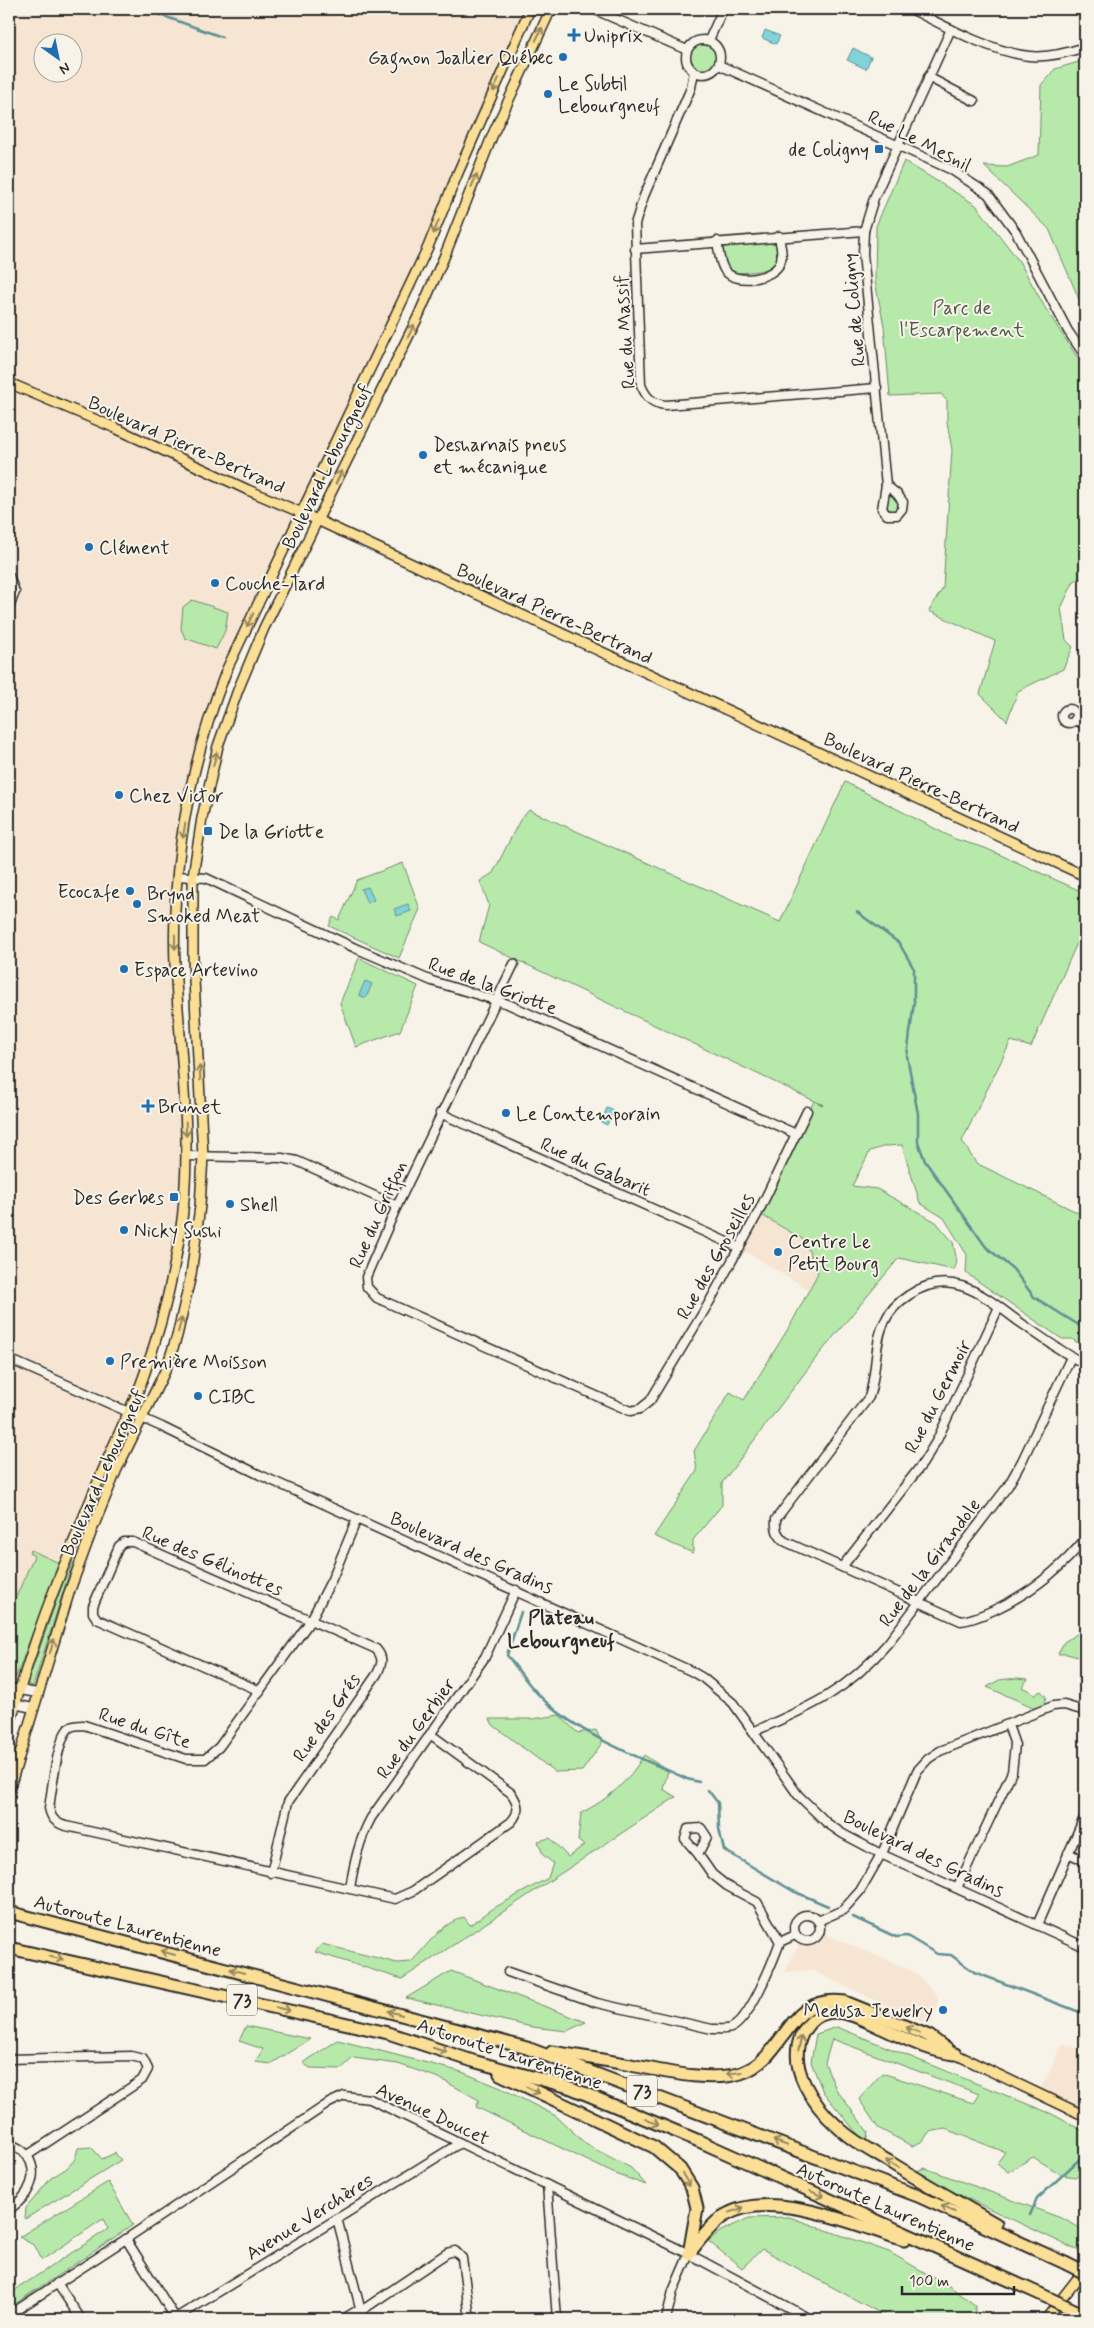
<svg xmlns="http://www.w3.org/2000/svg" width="1094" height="2328" font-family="Mynerve,sans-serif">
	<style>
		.built { fill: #f6e5d3; fill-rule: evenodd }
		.green { fill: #b6e9aa; stroke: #708a6a }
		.water { fill: #81d3d9; stroke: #5f9093 }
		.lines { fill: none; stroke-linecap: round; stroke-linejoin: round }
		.stream { stroke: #5f9093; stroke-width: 2.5 }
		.minor-casing { stroke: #2b2b2b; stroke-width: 11 }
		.major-casing { stroke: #2b2b2b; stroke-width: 12 }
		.highway-casing { stroke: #2b2b2b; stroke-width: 15 }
		.minor { stroke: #f7f3e8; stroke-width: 8 }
		.major { stroke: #fbdf96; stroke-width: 9 }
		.highway { stroke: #fbdf96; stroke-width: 11 }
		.highway-bridge-casing { stroke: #2b2b2b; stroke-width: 15; stroke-linecap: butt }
		.highway-bridge { stroke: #fbdf96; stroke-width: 11 }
		.oneway { stroke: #938560 }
		.poi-dot { fill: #1f6fb2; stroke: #f7f3e8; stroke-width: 2 }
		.labels { text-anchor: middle; stroke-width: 4; stroke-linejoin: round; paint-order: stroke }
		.shield { fill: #f7f3e8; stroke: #686764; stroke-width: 1 }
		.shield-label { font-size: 18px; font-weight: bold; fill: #2b2b2b }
		.poi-label { font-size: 19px; fill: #2b2b2b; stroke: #f7f3e8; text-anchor: start }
		.street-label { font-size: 19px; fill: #2b2b2b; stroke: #f7f3e8 }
		.park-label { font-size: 19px; fill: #4e5a4b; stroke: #f7f3e8 }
		.neighbourhood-label { font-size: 20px; font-weight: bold; fill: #2b2b2b; stroke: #f7f3e8 }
	</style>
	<rect width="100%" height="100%" fill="#f7f3e8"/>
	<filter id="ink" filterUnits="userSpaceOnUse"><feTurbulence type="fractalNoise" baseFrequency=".02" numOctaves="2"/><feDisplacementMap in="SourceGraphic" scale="10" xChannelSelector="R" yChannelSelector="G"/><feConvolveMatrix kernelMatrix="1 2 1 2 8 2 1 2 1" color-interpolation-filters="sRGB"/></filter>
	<g filter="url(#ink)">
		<g class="built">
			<path d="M9 9H531L457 174 207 720 176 892 185 1106 180 1233 152 1352 33 1647 9 1668ZM42 42H72V72H42Z"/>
			<polygon points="758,1213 804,1240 818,1273 809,1290 740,1248"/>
			<polygon points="819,1932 911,1970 918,1976 935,1993 939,2000 930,2026 811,1970 785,1972 801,1940 814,1939"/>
			<polygon points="1063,2043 1085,2051 1085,2116 1039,2094"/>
		</g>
		<g class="green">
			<circle cx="703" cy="57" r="17"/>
			<polygon points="1085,60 1085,313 1049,229 984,166 1007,167 1039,155 1041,85 1055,69"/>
			<polygon points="904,161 976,205 1019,261 1047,311 1085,369 1085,576 1074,581 1061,608 1066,640 1073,647 1063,669 1018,691 1007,721 980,694 995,641 929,611 943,588 952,450 947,422 947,401 941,394 890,396 884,326 875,281 876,226"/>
			<path d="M776 240C777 245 779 252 779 257 776 273 747 272 735 273L725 264 722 245Z"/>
			<polygon points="889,491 899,501 897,511 891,511 886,506"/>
			<polygon points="192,600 228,612 225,631 216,649 185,638 181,629 183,607"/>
			<polygon points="845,782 955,839 985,848 1085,893 1085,925 1031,1047 1011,1041 962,1141 976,1163 1085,1216 1085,1348 1072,1339 1062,1339 966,1273 967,1255 944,1218 920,1203 902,1145 886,1146 870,1151 852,1186 877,1189 936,1222 953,1242 957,1262 954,1270 899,1258 816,1358 722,1483 722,1505 693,1540 693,1553 654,1536 697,1471 694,1451 730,1392 744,1400 791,1324 818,1273 804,1240 758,1213 814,1101 823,1105 479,942 489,905 480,881 493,873 520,820 529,810 780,922"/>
			<polygon points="403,863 420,909 399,958 329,926 333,917 339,920 357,880"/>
			<polygon points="359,958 418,986 400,1031 356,1047 340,1003"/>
			<polygon points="31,1550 59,1563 16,1677 9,1681 9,1613 34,1556 29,1553"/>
			<polygon points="71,1560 73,1561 33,1686 27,1684"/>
			<polygon points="1085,1629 1085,1659 1067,1654 1058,1654 1064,1642"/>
			<polygon points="1017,1678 1028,1679 1022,1687 1035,1694 1041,1691 1046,1697 1042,1711 987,1687 999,1680"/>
			<polygon points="559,1715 578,1733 596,1730 602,1743 582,1771 555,1772 493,1725 490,1719 532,1719"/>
			<path d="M644 1755 668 1771 663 1789 676 1797 402 1979 315 1952 322 1944 397 1963 411 1962C428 1945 440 1924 464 1917L470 1925 494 1908 548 1878 553 1863 543 1855 538 1841 550 1838 568 1857 584 1845 578 1841 581 1813C609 1799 628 1782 644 1755Z"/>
			<polygon points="451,1971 586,2022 567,2031 532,2027 406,1998"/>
			<polygon points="246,2026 310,2039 271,2064 255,2062 263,2049 239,2041"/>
			<polygon points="837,2027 1052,2114 1085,2132 1085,2174 1083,2172 1075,2177 1062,2175 1033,2157 1008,2172 997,2163 1005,2152 945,2129 929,2132 923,2141 912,2146 878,2128 859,2099 882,2073 973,2103 979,2094 832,2039 825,2063 836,2089 868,2132 866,2144 823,2092 811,2062 816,2034"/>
			<polygon points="338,2040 462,2072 501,2088 556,2116 587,2145 631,2168 646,2185 613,2173 476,2107 479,2100 439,2078 398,2064 353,2058 341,2069 310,2068 303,2063"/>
			<polygon points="91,2147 102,2159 115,2153 121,2160 25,2219 26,2208 51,2178 67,2168 75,2159 78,2148"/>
			<path d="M925 2168 1061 2218C1078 2227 1092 2230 1081 2252L937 2184 916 2171Z"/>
			<polygon points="108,2182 133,2225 9,2308 9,2294 108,2229 103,2219 42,2260 35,2246 19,2237"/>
			<polygon points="789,2217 889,2252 952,2288 975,2305 975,2319 891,2319 762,2249 742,2268 708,2241 721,2231 749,2218"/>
		</g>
		<g class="water">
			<polygon points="765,30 780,36 776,44 762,38"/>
			<polygon points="853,48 871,57 866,69 847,60"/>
			<polygon points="368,887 374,900 367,903 361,889"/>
			<polygon points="408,904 411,911 397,916 394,909"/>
			<polygon points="365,981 372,984 366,998 359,995"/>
			<polygon points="607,1108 614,1111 607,1125 601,1122"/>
		</g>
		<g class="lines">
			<g class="stream">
				<polyline points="144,9 222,37"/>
				<polyline points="857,912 899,943 914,969 914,1002 907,1056 918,1114 918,1142 925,1161 986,1247 1013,1269 1034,1297 1085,1329"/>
				<path d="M521 1612 507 1655C519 1671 531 1689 546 1702 585 1738 640 1757 687 1779L699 1782"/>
				<polyline points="708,1790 718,1803 719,1829 724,1850 793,1891 828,1906"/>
				<polyline points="853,1917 896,1937 907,1936 937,1954 951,1955 974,1972 1085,2014"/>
				<polyline points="1030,2215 1037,2199 1085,2154"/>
			</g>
			<defs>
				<g id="minor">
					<polyline points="593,9 687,50"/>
					<path d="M911 9C944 26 992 52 1029 56 1048 58 1067 53 1085 47"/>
					<circle cx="703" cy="57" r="17"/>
					<polyline points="709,40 723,9"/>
					<polyline points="719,65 950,169 988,194 1016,232 1068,331 1085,356"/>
					<path d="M694 72 691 88 644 196 635 224 641 385C646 397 652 404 666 405L877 388"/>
					<polyline points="928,77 974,101"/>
					<path d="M717 241C719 251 719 263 725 271 737 285 773 279 780 263 784 255 780 245 779 236"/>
					<polyline points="635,249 864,231"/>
					<polyline points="886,485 863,254 864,231 874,198 951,29"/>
					<polygon points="886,485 897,494 903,502 902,509 897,515 887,515 882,509"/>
					<polyline points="9,576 15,592 9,608"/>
					<circle cx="1069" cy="716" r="7"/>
					<polyline points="1075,720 1085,725"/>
					<polyline points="177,876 206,878 355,948 432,981 508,1004 796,1134"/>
					<polyline points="514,964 397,1206 366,1277 367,1287 377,1298 630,1411 640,1409 650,1401 710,1301 758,1213 807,1111"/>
					<polyline points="440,1113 740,1248"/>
					<polyline points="186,1156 282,1158 297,1161 397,1206"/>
					<polyline points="9,1359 162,1427 260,1475 691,1671 703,1678 733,1703 798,1795 827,1823 843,1834 881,1854 1085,1947"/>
					<path d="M1085 1364C1061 1352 1040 1336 1018 1321 984 1296 951 1266 909 1295 898 1302 889 1311 884 1323 874 1343 877 1375 869 1397L776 1519C775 1529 777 1534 784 1541L961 1621C972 1620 983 1615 994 1610 1030 1593 1060 1570 1085 1539"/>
					<path d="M357 1519 332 1579 311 1620 219 1747 205 1759H186L84 1725C79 1725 73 1725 69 1728 57 1739 52 1790 49 1808 51 1818 55 1823 66 1826L395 1899 413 1891 511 1822C520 1812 519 1804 511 1793L430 1734"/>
					<polyline points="842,1567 923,1463 937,1440 999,1307"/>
					<polyline points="9,1688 37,1693"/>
					<path d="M260 1691 97 1619 93 1613V1606L119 1546 124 1542H133L376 1649C384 1658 382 1664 377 1674L288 1802 271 1873"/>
					<polyline points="9,1703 33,1708"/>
					<path d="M755 1731C811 1707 847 1691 888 1643L1008 1486 1022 1461 1071 1357"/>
					<polyline points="1068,1853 1085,1861"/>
					<polyline points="698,1854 685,1839 688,1829 701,1828 707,1837 698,1854 712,1874 727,1886 757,1902 780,1942"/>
					<path d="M350 1888C354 1864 359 1840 371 1818L485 1657 516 1590"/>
					<polyline points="957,1888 1012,1772 1015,1745 1008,1725"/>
					<circle cx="807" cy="1928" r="13"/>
					<polyline points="818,1921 843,1910 860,1891 884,1849 917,1771 928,1759 940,1751 1053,1706 1064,1705 1085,1711"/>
					<polyline points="1037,1925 1083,1820"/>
					<path d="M508 1972 597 2003 712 2029C717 2029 726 2030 731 2028 750 2020 773 1961 780 1942L795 1935"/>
					<polyline points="9,2059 131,2056 143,2059 148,2069 142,2080 28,2155"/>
					<path d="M9 2144C30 2150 39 2170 28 2190 24 2199 16 2204 9 2210"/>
					<polyline points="547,2185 557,2319"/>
					<polyline points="337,2218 363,2319"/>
					<polyline points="126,2239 176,2319"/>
					<polyline points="57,2283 81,2319"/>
					<polyline points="361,2311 447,2253 455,2251 462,2258 470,2319"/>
					<polyline points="9,2315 126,2239 329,2103 344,2096 370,2099 689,2254 810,2319"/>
					<polyline points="176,2318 460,2143"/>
					<polyline points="343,2319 360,2309"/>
					<polyline points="666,2319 673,2291 689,2254"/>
				</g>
				<g id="major">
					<polyline points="9,383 113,427 248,490 302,513 1085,876"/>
					<path d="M9 1727C25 1669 44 1612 68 1556 85 1513 102 1470 121 1429 128 1412 137 1396 143 1378 160 1332 172 1283 180 1234 194 1145 180 1055 175 965 171 864 190 763 227 669L428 247 457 175 530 9"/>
					<polyline points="9,1790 70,1590 94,1525 117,1469 166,1369 177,1336 191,1275 200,1206 203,1157 193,960 193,876 202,818 218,746 238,690 264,628 417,319 445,255 493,134 551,9"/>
					<polyline points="955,2054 1085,2116"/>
					<polyline points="1046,2319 1085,2269"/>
				</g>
				<g id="highway">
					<polyline points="9,1912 527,2048 918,2196 1065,2263"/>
					<polyline points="9,1948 388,2033 473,2061 569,2087 699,2141 1040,2294"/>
					<path d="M552 2052C578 2056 605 2060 631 2065 662 2071 711 2083 741 2073 788 2057 786 1993 845 2002L929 2036 949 2051"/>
					<path d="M955 2054C928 2051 902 2037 877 2026 864 2020 849 2012 834 2012 818 2013 809 2021 802 2034 786 2067 814 2106 838 2127 852 2141 871 2151 888 2161 923 2183 960 2203 996 2224"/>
					<polyline points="500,2074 654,2147 680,2169 692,2188 697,2208 689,2254"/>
					<path d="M690 2252C700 2240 710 2225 724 2216 770 2187 856 2225 904 2240"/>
				</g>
			</defs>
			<use href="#minor" class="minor-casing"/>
			<use href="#major" class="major-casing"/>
			<use href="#highway" class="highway-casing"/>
			<use href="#minor" class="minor"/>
			<use href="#major" class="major"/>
			<use href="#highway" class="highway"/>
			<defs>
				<g id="highway-bridge">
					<polyline points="1065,2263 1085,2273"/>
					<polyline points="1040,2294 1085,2315"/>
				</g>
			</defs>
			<use href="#highway-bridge" class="highway-bridge-casing"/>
			<use href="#highway-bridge" class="highway-bridge"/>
		</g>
		<defs><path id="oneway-shaft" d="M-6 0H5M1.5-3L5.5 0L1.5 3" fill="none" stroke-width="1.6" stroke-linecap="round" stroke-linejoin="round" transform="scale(1.25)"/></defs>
		<g class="oneway">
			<use href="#oneway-shaft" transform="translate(539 34) rotate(-64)"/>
			<use href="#oneway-shaft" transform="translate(496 85) rotate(113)"/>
			<use href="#oneway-shaft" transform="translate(474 181) rotate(-67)"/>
			<use href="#oneway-shaft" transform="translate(436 227) rotate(112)"/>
			<use href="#oneway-shaft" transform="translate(411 331) rotate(-64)"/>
			<use href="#oneway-shaft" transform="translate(339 477) rotate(-64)"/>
			<use href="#oneway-shaft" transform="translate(250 620) rotate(116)"/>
			<use href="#oneway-shaft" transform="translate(215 759) rotate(-75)"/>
			<use href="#oneway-shaft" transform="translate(184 831) rotate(99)"/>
			<use href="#oneway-shaft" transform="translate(175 942) rotate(89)"/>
			<use href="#oneway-shaft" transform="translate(200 1073) rotate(-93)"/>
			<use href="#oneway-shaft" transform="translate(186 1129) rotate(88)"/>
			<use href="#oneway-shaft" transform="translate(180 1325) rotate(-75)"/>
			<use href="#oneway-shaft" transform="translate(52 1646) rotate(-73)"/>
			<use href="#oneway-shaft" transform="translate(168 1953) rotate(-165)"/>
			<use href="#oneway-shaft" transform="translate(56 1958) rotate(13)"/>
			<use href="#oneway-shaft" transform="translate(237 1971) rotate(-165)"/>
			<use href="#oneway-shaft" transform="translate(283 2009) rotate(13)"/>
			<use href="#oneway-shaft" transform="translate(395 2013) rotate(-165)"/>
			<use href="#oneway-shaft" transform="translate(913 2030) rotate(-158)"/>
			<use href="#oneway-shaft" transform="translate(800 2043) rotate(-77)"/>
			<use href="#oneway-shaft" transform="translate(440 2050) rotate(18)"/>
			<use href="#oneway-shaft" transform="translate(734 2073) rotate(172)"/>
			<use href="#oneway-shaft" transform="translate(533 2090) rotate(26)"/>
			<use href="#oneway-shaft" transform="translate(652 2122) rotate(23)"/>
			<use href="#oneway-shaft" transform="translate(780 2143) rotate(-159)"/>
			<use href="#oneway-shaft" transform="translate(892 2164) rotate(-148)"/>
			<use href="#oneway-shaft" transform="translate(686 2180) rotate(59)"/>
			<use href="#oneway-shaft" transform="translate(817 2194) rotate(24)"/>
			<use href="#oneway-shaft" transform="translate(948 2209) rotate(-155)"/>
			<use href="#oneway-shaft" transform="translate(737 2210) rotate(-21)"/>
		</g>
	</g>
	<g class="poi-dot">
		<path d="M571.5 27.5h5v5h5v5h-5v5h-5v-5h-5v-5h5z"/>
		<circle cx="563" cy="57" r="5"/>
		<circle cx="548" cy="94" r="5"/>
		<rect x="874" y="144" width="10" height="10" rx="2.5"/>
		<circle cx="423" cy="455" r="5"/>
		<circle cx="89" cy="547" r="5"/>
		<circle cx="215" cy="583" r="5"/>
		<circle cx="119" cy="795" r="5"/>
		<rect x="203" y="826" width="10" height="10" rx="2.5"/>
		<circle cx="130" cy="891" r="5"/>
		<circle cx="137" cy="904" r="5"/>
		<circle cx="124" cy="969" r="5"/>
		<path d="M145.5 1098.5h5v5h5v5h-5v5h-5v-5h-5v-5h5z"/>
		<circle cx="506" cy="1113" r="5"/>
		<rect x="169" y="1192" width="10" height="10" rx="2.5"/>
		<circle cx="230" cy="1204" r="5"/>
		<circle cx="124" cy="1230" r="5"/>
		<circle cx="778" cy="1252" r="5"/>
		<circle cx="110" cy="1361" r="5"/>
		<circle cx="198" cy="1396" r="5"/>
		<circle cx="943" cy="2010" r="5"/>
	</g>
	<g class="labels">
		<g class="shield">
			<rect x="227" y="1984.5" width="30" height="31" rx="4"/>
			<rect x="627" y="2075.5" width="30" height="31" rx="4"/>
		</g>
		<g class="shield-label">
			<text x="242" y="2006">73</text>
			<text x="642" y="2097">73</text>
		</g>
		<g class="poi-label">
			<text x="584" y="42">Uniprix</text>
			<text x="553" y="64" text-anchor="end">Gagnon Joallier Québec</text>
			<text x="558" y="90">Le Subtil<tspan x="558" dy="22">Lebourgneuf</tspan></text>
			<text x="869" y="156" text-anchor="end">de Coligny</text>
			<text x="433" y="451">Desharnais pneus<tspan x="433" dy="22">et mécanique</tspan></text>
			<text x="99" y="554">Clément</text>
			<text x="225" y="590">Couche-Tard</text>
			<text x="129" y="802">Chez Victor</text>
			<text x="218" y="838">De la Griotte</text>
			<text x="120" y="898" text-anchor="end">Ecocafe</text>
			<text x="147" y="900">Brynd<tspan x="147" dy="22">Smoked Meat</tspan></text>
			<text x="134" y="976">Espace Artevino</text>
			<text x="158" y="1113">Brunet</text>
			<text x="516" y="1120">Le Contemporain</text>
			<text x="164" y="1204" text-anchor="end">Des Gerbes</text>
			<text x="240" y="1211">Shell</text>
			<text x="134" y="1237">Nicky Sushi</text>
			<text x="788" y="1248">Centre Le<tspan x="788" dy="22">Petit Bourg</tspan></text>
			<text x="120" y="1368">Première Moisson</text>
			<text x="208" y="1403">CIBC</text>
			<text x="933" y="2017" text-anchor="end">Medusa Jewelry</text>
		</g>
		<g class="street-label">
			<text transform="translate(920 140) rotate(27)" y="7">Rue Le Mesnil</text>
			<text transform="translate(853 310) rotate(-95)" y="7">Rue de Coligny</text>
			<text transform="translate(624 332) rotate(-94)" y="7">Rue du Massif</text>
			<text transform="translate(187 444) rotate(24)" y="7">Boulevard Pierre-Bertrand</text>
			<text transform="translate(326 466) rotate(-64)" y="7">Boulevard Lebourgneuf</text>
			<text transform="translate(555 613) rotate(25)" y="7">Boulevard Pierre-Bertrand</text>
			<text transform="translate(922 782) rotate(25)" y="7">Boulevard Pierre-Bertrand</text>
			<text transform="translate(493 985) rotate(20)" y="7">Rue de la Griotte</text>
			<text transform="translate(596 1166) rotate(24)" y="7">Rue du Gabarit</text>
			<text transform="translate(377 1214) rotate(-66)" y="7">Rue du Griffon</text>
			<text transform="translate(715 1256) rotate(-61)" y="7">Rue des Groseilles</text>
			<text transform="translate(937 1396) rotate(-63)" y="7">Rue du Germoir</text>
			<text transform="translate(102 1472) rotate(-66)" y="7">Boulevard Lebourgneuf</text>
			<text transform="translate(472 1552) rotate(24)" y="7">Boulevard des Gradins</text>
			<text transform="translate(213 1560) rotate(23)" y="7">Rue des Gélinottes</text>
			<text transform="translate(929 1562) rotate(-53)" y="7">Rue de la Girandole</text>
			<text transform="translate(326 1717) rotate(-55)" y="7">Rue des Grés</text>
			<text transform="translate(145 1727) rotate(18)" y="7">Rue du Gîte</text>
			<text transform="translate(415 1728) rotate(-54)" y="7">Rue du Gerbier</text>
			<text transform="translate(924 1853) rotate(26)" y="7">Boulevard des Gradins</text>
			<text transform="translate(128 1925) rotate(15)" y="7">Autoroute Laurentienne</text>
			<text transform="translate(510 2053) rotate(18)" y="7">Autoroute Laurentienne</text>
			<text transform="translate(433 2113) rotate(25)" y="7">Avenue Doucet</text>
			<text transform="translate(886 2206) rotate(24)" y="7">Autoroute Laurentienne</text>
			<text transform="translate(309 2216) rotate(-32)" y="7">Avenue Verchères</text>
		</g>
		<g class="park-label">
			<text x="962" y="314">Parc de<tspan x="962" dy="22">l'Escarpement</tspan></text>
		</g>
		<g class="neighbourhood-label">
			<text x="561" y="1624">Plateau<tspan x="561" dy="23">Lebourgneuf</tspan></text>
		</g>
	</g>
	<rect width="1094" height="2328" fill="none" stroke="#f7f3e8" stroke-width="30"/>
	<rect x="15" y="15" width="1064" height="2298" fill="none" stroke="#2b2b2b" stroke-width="2" filter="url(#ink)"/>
	<g transform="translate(58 58) rotate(147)"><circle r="24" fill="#f7f3e8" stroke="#a5a39c"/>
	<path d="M0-4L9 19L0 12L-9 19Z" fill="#1f6fb2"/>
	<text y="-8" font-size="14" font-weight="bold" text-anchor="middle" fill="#2b2b2b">N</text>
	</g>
	<path d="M902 2286v8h112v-8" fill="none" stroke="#2b2b2b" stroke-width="2.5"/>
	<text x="909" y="2286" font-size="15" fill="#2b2b2b" stroke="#f7f3e8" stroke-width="4" paint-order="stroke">100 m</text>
</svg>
